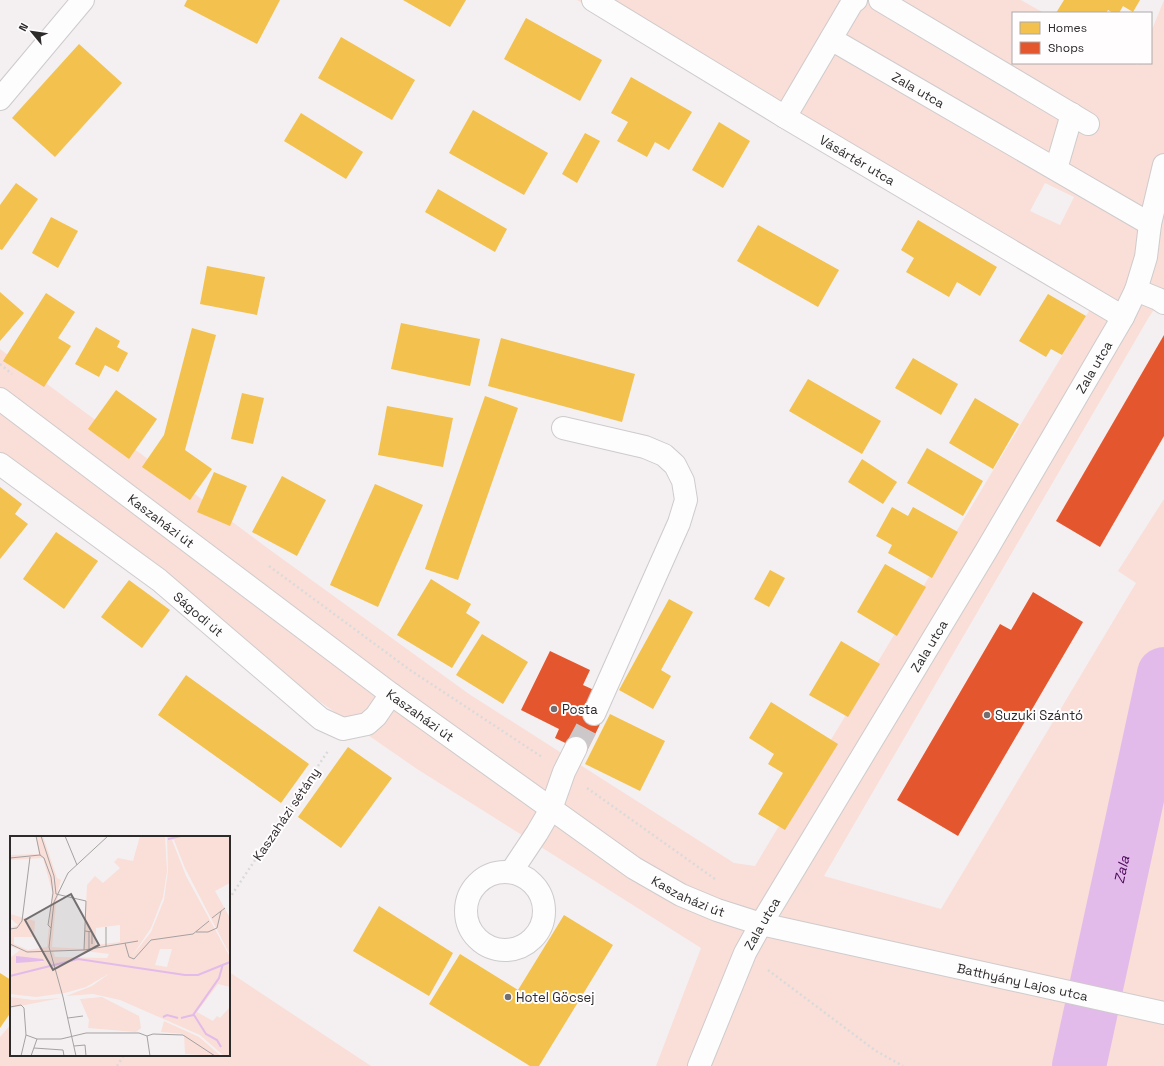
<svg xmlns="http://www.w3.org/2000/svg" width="1164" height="1066" font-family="'Space Grotesk',sans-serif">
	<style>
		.green { fill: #faded8; fill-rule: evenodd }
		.homes { fill: #f2c14e }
		.shops { fill: #e4572e }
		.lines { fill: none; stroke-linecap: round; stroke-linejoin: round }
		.river { stroke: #e2bbea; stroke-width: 54 }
		.minor-tunnel { stroke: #ccc8c9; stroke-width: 22; stroke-dasharray: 22 11; stroke-linecap: butt }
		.minor-casing { stroke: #cecbcc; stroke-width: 24 }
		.path { stroke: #dbdada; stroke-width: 2.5; stroke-dasharray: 2 3; stroke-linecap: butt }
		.minor { stroke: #fdfdfd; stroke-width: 22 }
		.poi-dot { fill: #736f70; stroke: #fffdfe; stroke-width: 1.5 }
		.labels { text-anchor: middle; stroke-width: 4; stroke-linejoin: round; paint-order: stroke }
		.street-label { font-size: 13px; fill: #2d2a2a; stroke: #fffdfe }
		.poi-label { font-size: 13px; fill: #2d2a2a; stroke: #fffdfe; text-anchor: start }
		.water-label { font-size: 14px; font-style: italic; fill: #4a0358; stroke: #fffdfe }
		.inset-river { fill: none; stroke: #e2bbea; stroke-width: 2 }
		.inset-road { fill: none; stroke: #a4a1a1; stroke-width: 1 }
		.view { fill: #736f70; fill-opacity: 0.15; stroke: #736f70; stroke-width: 2 }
		.inset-edge { fill: none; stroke: #2d2a2a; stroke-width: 2 }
	</style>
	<rect width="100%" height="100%" fill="#f4f0f1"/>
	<g class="green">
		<path d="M577 0H1021L1044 13H1013V63H1134L1138 65 1139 63H1151V32L1164 0V295L1149 317 824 876 941 909 1136 583 1118 571 1164 499V1066H656L701 948 417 769 205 622 0 475V349L266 547 469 694 734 863 755 866 1092 306ZM1045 183 1074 197 1060 225 1030 211Z"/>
		<polygon points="229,972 371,1066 0,1066 0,1037 11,1024 11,1055 229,1055"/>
	</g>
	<g class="homes">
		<polygon points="187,0 280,0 257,44 184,6"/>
		<polygon points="403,0 466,0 450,27"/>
		<polygon points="1064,0 1140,0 1133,12 1123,6 1119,13 1113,13 1108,10 1106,13 1056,13"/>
		<polygon points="526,18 602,60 580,101 504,59"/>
		<polygon points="341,37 415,80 392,120 318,78"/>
		<polygon points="79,44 122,83 55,157 12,118"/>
		<polygon points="631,77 692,112 669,150 655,142 647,157 617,141 628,122 611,113"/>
		<polygon points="473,110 548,153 524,195 449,153"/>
		<polygon points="301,113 363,152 346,179 284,141"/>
		<polygon points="719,122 750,141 723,188 692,170"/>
		<polygon points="585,133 600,141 577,183 562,174"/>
		<polygon points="16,183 38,199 2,250 0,249 0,205"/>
		<polygon points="438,189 507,229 495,252 425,212"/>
		<polygon points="51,217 78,231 58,268 32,253"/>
		<polygon points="918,220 997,267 980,296 957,282 949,297 906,272 914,258 901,250"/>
		<polygon points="758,225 839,270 818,307 737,261"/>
		<polygon points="207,266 265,277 257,315 200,304"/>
		<polygon points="0,292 24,313 0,341"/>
		<polygon points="46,293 75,312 58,338 71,346 44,387 3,361"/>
		<polygon points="1048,294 1086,316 1062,355 1051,349 1046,357 1019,341"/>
		<polygon points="401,323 480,339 470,386 391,369"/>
		<polygon points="96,327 120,341 117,347 128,353 118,372 105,365 99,377 75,364"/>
		<polygon points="192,328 216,335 185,450 212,469 190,500 142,467 164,435"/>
		<polygon points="501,338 635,374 622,422 488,386"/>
		<polygon points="913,358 958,384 941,415 895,388"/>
		<polygon points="808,379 881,421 862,454 789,411"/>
		<polygon points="116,390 157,419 129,459 88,429"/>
		<polygon points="242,393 264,398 253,444 231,439"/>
		<polygon points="485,396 518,408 458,580 425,569"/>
		<polygon points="975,398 1019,424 993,469 949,443"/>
		<polygon points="387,406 453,418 443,467 378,455"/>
		<polygon points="927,448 983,481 963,516 907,483"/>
		<polygon points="862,459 897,482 883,504 848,482"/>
		<polygon points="214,472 247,486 230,526 197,512"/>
		<polygon points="282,476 326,500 297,556 252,532"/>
		<polygon points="375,484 423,505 378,607 330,585"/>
		<polygon points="0,487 22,504 15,514 28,524 0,559"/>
		<polygon points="892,507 908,516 913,507 958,532 932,578 888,553 892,545 876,536"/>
		<polygon points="56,532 98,561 64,609 23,579"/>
		<polygon points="885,564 926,587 897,636 857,612"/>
		<polygon points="770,570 785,578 769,607 754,599"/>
		<polygon points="431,579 471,604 466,613 480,622 452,668 397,635"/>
		<polygon points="129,580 170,610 142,648 101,617"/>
		<polygon points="669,599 693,612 661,670 671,676 653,709 619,690"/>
		<polygon points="482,634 528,662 503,704 456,675"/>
		<polygon points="841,641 880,664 848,717 809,695"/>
		<polygon points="186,675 309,764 281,803 158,715"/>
		<polygon points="771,702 838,744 785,830 758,814 783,773 768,764 774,754 749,738"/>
		<polygon points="610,714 665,741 640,791 585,764"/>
		<polygon points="348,747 392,778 341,848 298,817"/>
		<polygon points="379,906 453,953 429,996 353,951"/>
		<polygon points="564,915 613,945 539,1066 530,1066 429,1004 460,954 518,990"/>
		<polygon points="0,973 11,980 11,1012 0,1028"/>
	</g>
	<g class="shops">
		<polygon points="1164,335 1164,436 1100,547 1056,521"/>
		<polygon points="1033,592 1083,622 958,836 897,800 1000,624 1011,630"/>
		<polygon points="550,651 590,670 583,685 594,690 603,718 586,753 555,738 559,729 521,710"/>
	</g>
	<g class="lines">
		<path class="river" id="s1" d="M1079 1066 1164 674"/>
		<polyline class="minor-tunnel" points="576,748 594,714"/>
		<defs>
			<g id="minor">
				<path id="s2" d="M593 0 785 117 1123 317"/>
				<polyline points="880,0 1088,124"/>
				<path id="s3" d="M831 39 1150 224"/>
				<polyline points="0,99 83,0"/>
				<polyline points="785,117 852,3 856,0"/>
				<polyline points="1056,169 1072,114"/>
				<polyline points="1136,290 1158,299 1164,303"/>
				<path id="s4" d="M0 399 391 694 634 868 681 895 717 910 761 924 1164 1013"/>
				<polyline points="563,428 645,447 664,455 675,465 683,481 686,500 679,523 594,714"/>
				<path id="s5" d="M0 464 159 580 321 719 343 729 367 724 376 716 391 694"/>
				<circle cx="505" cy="911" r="39"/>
				<polyline points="511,872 537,833 551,809 564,772 576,748"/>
				<path id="s6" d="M699 1066 745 953 761 924 986 551 1123 317 1136 290 1146 257 1150 224 1164 165"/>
			</g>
		</defs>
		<use href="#minor" class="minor-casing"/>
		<g class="path">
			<polyline points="0,364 12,374"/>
			<polyline points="269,566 410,670 542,757"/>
			<polyline points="587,788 715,879"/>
			<polyline points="229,899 328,751"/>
			<polyline points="768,970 876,1051 903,1066"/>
			<polyline points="117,1066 124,1055"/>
		</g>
		<use href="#minor" class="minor"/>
	</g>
	<g class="poi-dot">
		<circle cx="554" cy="709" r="4"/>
		<circle cx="987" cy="715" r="4"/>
		<circle cx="508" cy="997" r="4"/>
	</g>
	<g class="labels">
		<g class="street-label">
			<text dy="5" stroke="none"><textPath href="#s3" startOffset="101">Zala utca</textPath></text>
			<text dy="5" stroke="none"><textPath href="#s2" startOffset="309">Vásártér utca</textPath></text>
			<text dy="5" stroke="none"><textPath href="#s6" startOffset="804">Zala utca</textPath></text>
			<text dy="5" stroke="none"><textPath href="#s4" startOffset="202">Kaszaházi út</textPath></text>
			<text dy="5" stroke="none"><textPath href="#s5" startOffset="249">Ságodi út</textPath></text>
			<text dy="5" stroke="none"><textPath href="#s6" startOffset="480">Zala utca</textPath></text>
			<text dy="5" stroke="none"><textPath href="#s4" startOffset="526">Kaszaházi út</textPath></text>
			<text transform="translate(286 814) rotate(-56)" y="5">Kaszaházi sétány</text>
			<text dy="5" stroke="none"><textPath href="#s4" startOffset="850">Kaszaházi út</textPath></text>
			<text dy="5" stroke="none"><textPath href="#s6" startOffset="156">Zala utca</textPath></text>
			<text dy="5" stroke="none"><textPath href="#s4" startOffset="1196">Batthyány Lajos utca</textPath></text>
		</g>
		<g class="poi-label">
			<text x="562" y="714">Posta</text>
			<text x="995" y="720">Suzuki Szántó</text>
			<text x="516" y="1002">Hotel Göcsej</text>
		</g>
		<g class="water-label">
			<text dy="5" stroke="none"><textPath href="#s1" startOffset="201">Zala</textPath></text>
		</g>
	</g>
	<g transform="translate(10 836)">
		<rect width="220" height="220" fill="#f4f0f1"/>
		<path d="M26 0H33L47 42 51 44 48 54 50 56 46 67 42 111 74 113 77 49 85 40 93 47 110 32 104 26 108 22 123 25 130 0H155L157 35 153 61 141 92 122 120 141 96 154 64 158 35 157 0H220V47L205 55 220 82V119L175 32 164 4H162L176 40 220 121V151L208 148 187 176 203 185 207 180 210 182 220 171V220H214L190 199 110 164 83 158 56 160 82 150 100 137 76 151 55 157 26 161 0 158V122L10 114 0 110V92L8 89 0 82V78L25 85 24 101H4V108L18 114 37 111 42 55 33 22 0 24V19L29 18ZM110 89V106L85 109 86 92ZM150 113H162L157 131 145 129ZM43 115H75L99 118 97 122 45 121ZM5 122 31 123 33 126H18ZM0 161 23 164 51 162 0 172ZM92 161 129 180 131 192 126 196 78 192 79 184 70 163ZM154 185 189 201 211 220 175 218 174 198 151 196Z" fill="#faded8" fill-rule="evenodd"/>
		<path d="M6 120 33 123 34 125 6 127Z" fill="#e2bbea"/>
		<path class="inset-river" d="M158 3 171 0M0 140 68 123 175 139H188L220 126M184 179 196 198 207 204 211 211M153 181 157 179 168 182M171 182 183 179 209 142 213 128"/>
		<path class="inset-road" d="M26 0 30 19 34 22 41 41 43 57 38 89 41 92M31 0 44 40 46 58M55 0 67 29M0 22 30 19M46 58 76 65 74 114M202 82 215 72M0 93 7 92 12 85 20 21M75 95 82 96V108M186 96H198L207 92 211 75M115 107 119 121 124 123 141 104 183 98 199 85M0 108 17 116 74 114 128 105M96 110V91M79 113V95M0 171 11 169 14 172 16 199 11 220M58 182 73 180M16 199 27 203H51L76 197H129L137 200M137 200 143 198 173 199 205 220M137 200 140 220M64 210 75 209 76 220M24 212 53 214 54 220M21 220 27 203M66 220 53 161 39 111 44 66 58 37 98 0"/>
		<path class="view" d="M61 58 89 109 43 134 15 84Z"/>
		<rect width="220" height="220" class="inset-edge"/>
	</g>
	<rect x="1012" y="12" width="140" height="52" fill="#fffdfe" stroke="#aba9a9"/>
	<rect x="1020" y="22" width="20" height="12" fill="#f2c14e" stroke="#aba9a9"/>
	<text x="1048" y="32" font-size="12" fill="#2d2a2a">Homes</text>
	<rect x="1020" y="42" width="20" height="12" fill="#e4572e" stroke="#aba9a9"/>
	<text x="1048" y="52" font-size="12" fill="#2d2a2a">Shops</text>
	<g transform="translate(32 32) rotate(299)" stroke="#fffdfe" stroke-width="3" paint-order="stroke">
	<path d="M0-3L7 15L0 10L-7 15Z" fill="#2d2a2a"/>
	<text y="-6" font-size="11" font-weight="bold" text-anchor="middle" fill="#2d2a2a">N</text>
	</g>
</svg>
